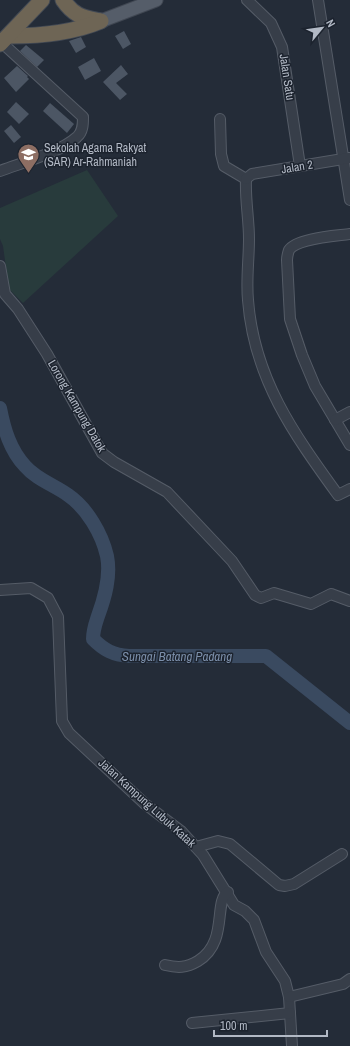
<svg xmlns="http://www.w3.org/2000/svg" width="350" height="1046" font-family="'Archivo Narrow',sans-serif">
	<style>
		.green { fill: #283b3c }
		.lines { fill: none; stroke-linecap: round; stroke-linejoin: round }
		.river { stroke: #3a4a60; stroke-width: 14 }
		.building { fill: #4c5664 }
		.minor-casing { stroke: #555c67; stroke-width: 12 }
		.major-casing { stroke: #404752; stroke-width: 15 }
		.highway-casing { stroke: #424954; stroke-width: 17 }
		.minor { stroke: #373e49; stroke-width: 10 }
		.major { stroke: #555d69; stroke-width: 13 }
		.highway { stroke: #6e6555; stroke-width: 15 }
		.labels { text-anchor: middle; stroke-width: 3; stroke-linejoin: round; paint-order: stroke }
		.street-label { font-size: 12px; fill: #b2b9c5; stroke: #1c232e }
		.poi-label { font-size: 12px; fill: #b2b9c5; stroke: #1c232e; text-anchor: start }
		.water-label { font-size: 13px; font-style: italic; fill: #7c8faa; stroke: #1c232e }
	</style>
	<rect width="100%" height="100%" fill="#242c38"/>
	<polygon class="green" points="87,170 118,216 23,303 9,289 3,246 0,239 0,208"/>
	<g class="lines">
		<path class="river" d="M0 408C4 429 10 450 25 466 36 479 54 485 68 495 87 508 102 534 107 556 111 576 105 597 98 616 95 625 93 630 93 639 104 650 113 655 129 656H266L350 723"/>
	</g>
	<g class="building">
		<polygon points="124,31 131,44 123,49 115,36"/>
		<polygon points="81,37 86,47 76,53 69,41"/>
		<polygon points="26,45 44,60 37,67 20,51"/>
		<polygon points="94,58 101,71 85,80 78,67"/>
		<polygon points="121,65 128,74 116,83 127,94 120,100 103,82"/>
		<polygon points="17,66 28,76 27,77 29,79 16,92 4,78"/>
		<polygon points="16,102 29,114 19,124 7,112"/>
		<polygon points="50,103 74,124 67,133 43,111"/>
		<polygon points="11,125 21,137 14,143 4,131"/>
	</g>
	<g class="lines">
		<defs>
			<g id="minor">
				<polyline points="247,0 271,23 282,47 300,166"/>
				<polyline points="318,0 350,200"/>
				<polyline points="220,119 221,154 224,166 246,179"/>
				<path d="M0 171C21 163 61 152 77 137 83 132 83 124 83 117L1 42"/>
				<path d="M246 179C245 199 249 219 249 239 249 259 246 280 248 300 254 379 294 434 338 495L350 489"/>
				<polyline points="246,179 252,174 349,158"/>
				<path d="M350 234C336 236 297 238 289 250 288 253 287 257 287 260L290 319 302 355 315 386 350 445"/>
				<polyline points="0,266 5,294 18,309 47,354 102,453 114,462 167,492 232,561 255,595 261,598 274,593 311,604 331,594 350,601"/>
				<polyline points="335,420 350,412"/>
				<polyline points="0,590 31,588 48,598 58,617 62,721 69,733 145,804 181,831 203,855 234,905 245,911 254,920 266,952 285,981 289,997 292,1046"/>
				<polyline points="196,847 218,841 230,844 279,885 285,886 294,884 342,854"/>
				<path d="M165 965C178 968 186 968 198 961 229 942 213 901 228 892"/>
				<polyline points="289,997 343,984 350,979"/>
				<polyline points="192,1023 290,1013"/>
			</g>
			<polyline id="major" points="101,21 156,0"/>
			<g id="highway">
				<path d="M63 0C74 16 82 17 100 21"/>
				<path d="M9 36C38 36 73 33 101 21"/>
				<polyline points="0,44 42,0"/>
			</g>
		</defs>
		<use href="#minor" class="minor-casing"/>
		<use href="#major" class="major-casing"/>
		<use href="#highway" class="highway-casing"/>
		<use href="#minor" class="minor"/>
		<use href="#major" class="major"/>
		<use href="#highway" class="highway"/>
	</g>
	<defs>
		<symbol id="school-pin" viewBox="-11 -11 22 30"><path d="M0 17L-7.5 6A9.5 9.5 0 1 1 7.5 6Z" fill="#8d6e63" stroke="#1c232e"/><path d="M0-5L7-2L0 1L-7-2ZM-4 1L0 2.5L4 1V4Q0 6-4 4Z" fill="#fff"/></symbol>
	</defs>
	<g fill-rule="evenodd">
		<use href="#school-pin" x="16" y="142" width="25" height="34"/>
	</g>
	<g class="labels">
		<g class="street-label">
			<text transform="translate(287 77) rotate(81)" y="4">Jalan Satu</text>
			<text transform="translate(297 167) rotate(-9)" y="4">Jalan 2</text>
			<text transform="translate(77 406) rotate(60)" y="4">Lorong Kampung Datok</text>
			<text transform="translate(147 803) rotate(42)" y="4">Jalan Kampung Lubuk Katak</text>
		</g>
		<g class="poi-label">
			<text x="44" y="152">Sekolah Agama Rakyat<tspan x="44" dy="14">(SAR) Ar-Rahmaniah</tspan></text>
		</g>
		<g class="water-label">
			<text x="177" y="661">Sungai Batang Padang</text>
		</g>
	</g>
	<g transform="translate(322 28) rotate(61)" stroke="#1c232e" stroke-width="3" paint-order="stroke">
	<path d="M0-3L7 15L0 10L-7 15Z" fill="#b2b9c5"/>
	<text y="-6" font-size="11" font-weight="bold" text-anchor="middle" fill="#b2b9c5">N</text>
	</g>
	<path d="M214 1030v6h113v-6" fill="none" stroke="#b2b9c5" stroke-width="2"/>
	<text x="220" y="1030" font-size="12" fill="#b2b9c5" stroke="#1c232e" stroke-width="3" paint-order="stroke">100 m</text>
</svg>
